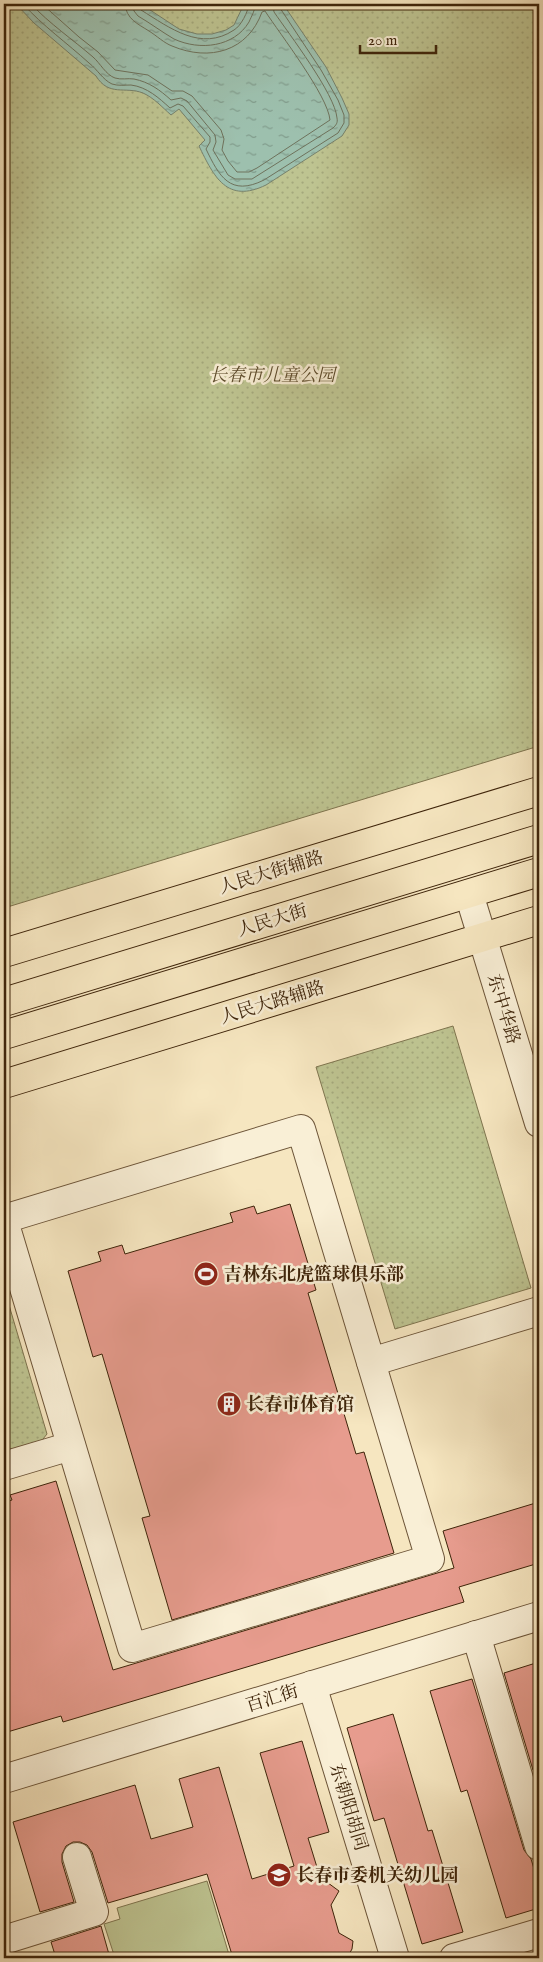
<svg xmlns="http://www.w3.org/2000/svg" width="543" height="1962" font-family="'IM FELL English','Noto Serif SC',serif">
	<style>
		.green { fill: #bec491; stroke: #7e744e }
		.park { fill: url(#park-dots); stroke: #7e744e }
		.water { fill: url(#water-ripples); stroke: #77826c }
		.lines { fill: none; stroke-linecap: round; stroke-linejoin: round }
		.shore { stroke: #6e725c; stroke-width: 1 }
		.building { fill: #e79c8e; stroke: #3e240a }
		.minor-casing { stroke: #6c5438; stroke-width: 30 }
		.major-casing { stroke: #3e240a; stroke-width: 30 }
		.minor { stroke: #f9efd6; stroke-width: 28 }
		.major { stroke: #f6e6c0; stroke-width: 28 }
		.labels { text-anchor: middle; stroke-width: 5; stroke-linejoin: round; paint-order: stroke }
		.park-label { font-size: 18px; font-style: italic; fill: #5e4c2c; stroke: #f9efd6 }
		.street-label { font-size: 18px; fill: #3e240a; stroke: #f9efd6 }
		.poi-label { font-size: 18px; font-weight: bold; fill: #3e240a; stroke: #f9efd6; text-anchor: start }
	</style>
	<defs>
		<pattern id="park-dots" width="8" height="8" patternUnits="userSpaceOnUse" patternTransform="scale(1.25)"><rect width="8" height="8" fill="#bec491"/><path d="M2 2h.1M6 6h.1" fill="none" stroke="#a4a87c" stroke-width="1.8" stroke-linecap="round"/></pattern>
		<pattern id="water-ripples" width="26" height="14" patternUnits="userSpaceOnUse" patternTransform="scale(1.25)"><rect width="26" height="14" fill="#9dc0ae"/><path d="M2 4q2-2 4 0t4 0M15 11q2-2 4 0t4 0" fill="none" stroke="#819c8c"/></pattern>
	</defs>
	<rect width="100%" height="100%" fill="#f6e6c0"/>
	<filter id="stains"><feTurbulence type="fractalNoise" baseFrequency=".004" numOctaves="4"/><feColorMatrix values="0 0 0 0 .2 0 0 0 0 .09 0 0 0 0 .02 0 0 0 .5 -.17"/></filter>
	<radialGradient id="worn" r=".72"><stop offset=".6" stop-color="#630" stop-opacity="0"/><stop offset="1" stop-color="#630" stop-opacity=".3"/></radialGradient>
	<polygon class="green" points="207,1881 230,1958 115,1958 104,1924 120,1919 117,1908"/>
	<g class="park">
		<polygon points="4,4 539,4 539,746 4,908"/>
		<polygon points="453,1026 531,1288 395,1329 316,1067"/>
		<polygon points="4,1288 47,1434 39,1444 4,1455"/>
	</g>
	<path class="water" d="M16 4H141L179 29 197 34H212L226 30 234 25 244 4H283L326 67 342 98 349 114V125L342 136 266 185C227 204 214 177 199 146L205 140 179 109 171 115C162 107 154 98 143 93 125 86 109 97 96 76L34 23Z"/>
	<g class="lines">
		<g class="shore">
			<path d="M23 4C43 26 67 43 89 63 97 69 103 80 112 84 118 86 124 85 131 85 147 87 159 98 170 108L178 104 183 106 210 137V142L206 149C219 176 230 197 264 180L338 133 344 123V115L338 100 321 70 280 8 279 4"/>
			<path d="M31 4C50 24 72 39 93 57 100 63 106 75 115 78 121 80 128 78 134 79 149 82 160 90 171 100L181 98 187 101 215 135 216 142 213 150 228 175 235 179H252L333 128C336 125 338 123 337 118 335 94 289 34 274 12L273 4"/>
			<path d="M42 4 79 37 98 52 115 70 148 75 172 91H183L192 96 221 130 224 139 222 150 228 161 237 172H249L257 168 330 120C328 96 280 34 265 11L262 12C248 51 210 62 172 46 164 43 157 36 149 31 138 24 126 19 125 4"/>
			<path d="M133 4 134 11 138 16C150 23 162 32 174 39 200 51 234 47 249 22 252 15 255 11 255 4"/>
			<path d="M139 4 141 10C170 28 201 52 234 30 241 26 248 12 249 4"/>
		</g>
	</g>
	<g class="building">
		<polygon points="290,1204 316,1290 308,1293 356,1454 364,1452 394,1553 172,1620 142,1518 150,1516 102,1354 93,1357 68,1271 101,1261 98,1252 122,1245 125,1254 233,1222 230,1213 254,1206 257,1214"/>
		<polygon points="56,1481 113,1670 454,1568 443,1531 539,1502 539,1563 459,1587 464,1602 63,1722 61,1716 4,1733 4,1502 12,1500 10,1495"/>
		<polygon points="539,1662 539,1768 533,1770 504,1673"/>
		<polygon points="472,1679 524,1850 531,1859 539,1885 539,1908 506,1918 467,1790 461,1792 430,1691"/>
		<polygon points="393,1714 428,1831 432,1830 463,1932 422,1944 384,1818 374,1821 347,1728"/>
		<polygon points="302,1741 329,1832 308,1838 320,1877 339,1891 331,1905 339,1933 353,1941 352,1949 347,1958 233,1958 207,1874 108,1903 92,1852 87,1845 80,1842 73,1842 66,1846 62,1854 62,1862 74,1902 40,1912 13,1822 135,1785 151,1839 193,1827 179,1779 219,1767 252,1879 294,1866 260,1753"/>
		<polygon points="101,1926 110,1958 56,1958 51,1942"/>
	</g>
	<g class="lines">
		<defs>
			<g id="minor">
				<polyline points="469,894 539,1123"/>
				<polyline points="4,1219 301,1129 430,1559 132,1648 4,1221"/>
				<polyline points="371,1362 539,1311"/>
				<polyline points="4,1466 71,1446"/>
				<polyline points="476,1635 539,1846"/>
				<polyline points="312,1685 395,1958"/>
				<polyline points="4,1779 539,1616"/>
				<polyline points="4,1940 94,1912 77,1857"/>
				<polyline points="454,1958 539,1933"/>
			</g>
			<g id="major">
				<polyline points="4,953 539,791"/>
				<polyline points="4,1002 539,839"/>
				<polyline points="4,1035 539,872"/>
				<polyline points="4,1084 539,920"/>
			</g>
		</defs>
		<use href="#minor" class="minor-casing"/>
		<use href="#major" class="major-casing"/>
		<use href="#minor" class="minor"/>
		<use href="#major" class="major"/>
	</g>
	<defs>
		<symbol id="stadium-disc" viewBox="-11 -11 22 22"><circle r="9.5" fill="#8f2418" stroke="#f9efd6"/><path d="M0-5a6.5 5 0 1 0 0 10a6.5 5 0 1 0 0-10ZM-3.5-1.8h7v3.6h-7Z" fill="#fff"/></symbol>
		<symbol id="building-disc" viewBox="-11 -11 22 22"><circle r="9.5" fill="#8f2418" stroke="#f9efd6"/><path d="M-4-6H4V6H1V3H-1V6H-4ZM-2.5-4.3h1.7v1.8h-1.7ZM.8-4.3h1.7v1.8H.8ZM-2.5-1h1.7V.8h-1.7ZM.8-1h1.7V.8H.8Z" fill="#fff"/></symbol>
		<symbol id="school-disc" viewBox="-11 -11 22 22"><circle r="9.5" fill="#8f2418" stroke="#f9efd6"/><path d="M0-5L7-2L0 1L-7-2ZM-4 1L0 2.5L4 1V4Q0 6-4 4Z" fill="#fff"/></symbol>
	</defs>
	<g fill-rule="evenodd">
		<use href="#stadium-disc" x="192" y="1260" width="28" height="28"/>
		<use href="#building-disc" x="215" y="1390" width="28" height="28"/>
		<use href="#school-disc" x="265" y="1861" width="28" height="28"/>
	</g>
	<g class="labels">
		<g class="park-label">
			<text x="272" y="381">长春市儿童公园</text>
		</g>
		<g class="street-label">
			<text transform="translate(271 872) rotate(-17)" y="6">人民大街辅路</text>
			<text transform="translate(272 920) rotate(-17)" y="6">人民大街</text>
			<text transform="translate(272 1002) rotate(-17)" y="6">人民大路辅路</text>
			<text transform="translate(504 1009) rotate(73)" y="6">东中华路</text>
			<text transform="translate(272 1698) rotate(-17)" y="6">百汇街</text>
			<text transform="translate(349 1807) rotate(73)" y="6">东朝阳胡同</text>
		</g>
		<g class="poi-label">
			<text x="224" y="1280">吉林东北虎篮球俱乐部</text>
			<text x="246" y="1410">长春市体育馆</text>
			<text x="296" y="1881">长春市委机关幼儿园</text>
		</g>
	</g>
	<rect width="543" height="1962" fill="none" stroke="#f6e6c0" stroke-width="20"/>
	<rect x="5" y="5" width="533" height="1952" fill="none" stroke="#3e240a" stroke-width="2.5"/>
	<rect x="10" y="10" width="523" height="1942" fill="none" stroke="#3e240a"/>
	<path d="M360 45v8h76v-8" fill="none" stroke="#3e240a" stroke-width="2.5"/>
	<text x="368" y="45" font-size="15" fill="#3e240a" stroke="#f9efd6" stroke-width="4" paint-order="stroke">20 m</text>
	<rect width="100%" height="100%" filter="url(#stains)"/>
	<rect width="100%" height="100%" fill="url(#worn)"/>
</svg>
